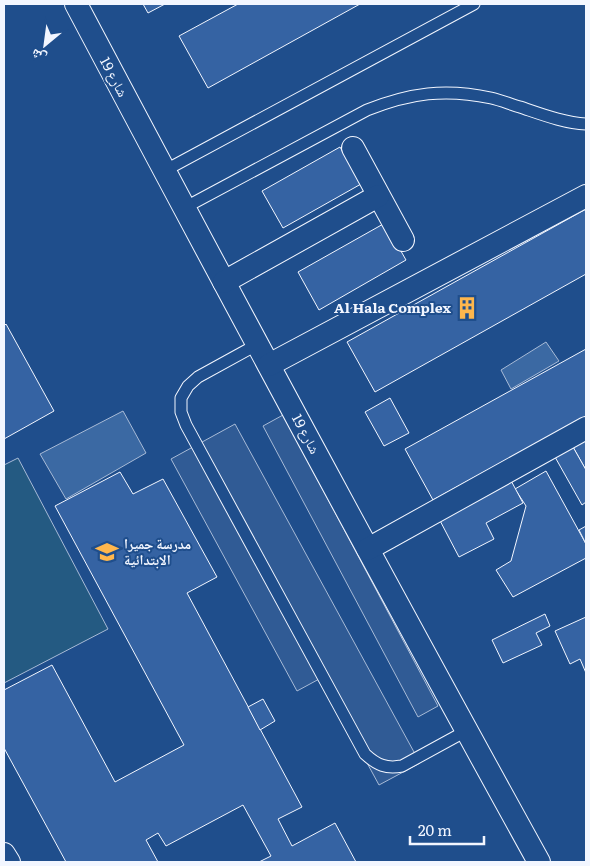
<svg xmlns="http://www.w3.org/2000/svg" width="590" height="866" font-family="Literata,'Noto Naskh Arabic',serif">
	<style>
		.green { fill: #245a82; stroke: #a8bbd7 }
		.parking { fill: #305b95; stroke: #a8bbd7 }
		.water { fill: #3b69a3; stroke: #a8bbd7 }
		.building { fill: #3563a3; stroke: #f2f6ff }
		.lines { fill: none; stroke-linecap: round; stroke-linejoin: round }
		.service-casing { stroke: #f2f6ff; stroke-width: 13 }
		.minor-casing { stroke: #f2f6ff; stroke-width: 24 }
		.service { stroke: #1f4e8c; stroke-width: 11 }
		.minor { stroke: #1f4e8c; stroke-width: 22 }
		.labels { text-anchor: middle; stroke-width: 4; stroke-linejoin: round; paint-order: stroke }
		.street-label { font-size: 14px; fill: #f2f6ff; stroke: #1f4e8c }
		.poi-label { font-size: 14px; font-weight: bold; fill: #f2f6ff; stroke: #1f4e8c; text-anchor: end }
	</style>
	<rect width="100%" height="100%" fill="#1f4e8c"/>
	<polygon class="green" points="18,458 108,629 4,683 4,465"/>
	<g class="parking">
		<polygon points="283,415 438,706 418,717 263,426"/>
		<polygon points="235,424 420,763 379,785 321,678 297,691 171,459"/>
	</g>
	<g class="water">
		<polygon points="546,342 559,361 511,389 501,370"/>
		<polygon points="123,411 146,453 66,499 40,454"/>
	</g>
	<g class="building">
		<polygon points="143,4 165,4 148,13"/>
		<polygon points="238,4 360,4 208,88 179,36"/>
		<polygon points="340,147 361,184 283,228 262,191"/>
		<polygon points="586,209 586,274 375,392 347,342"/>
		<polygon points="385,223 406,260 319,310 298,272"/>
		<polygon points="6,324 54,411 4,439 4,326"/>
		<polygon points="586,349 586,416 433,500 405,449"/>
		<polygon points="390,398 409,433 384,446 365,412"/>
		<polygon points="586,440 586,470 573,447"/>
		<polygon points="573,447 586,470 586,502 582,505 555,457"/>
		<polygon points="546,471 586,544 586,558 513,597 496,570 511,561 526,506 515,489"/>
		<polygon points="120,472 133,494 163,479 217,577 187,593 302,807 278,819 292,846 335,823 356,862 259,862 271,856 243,805 166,846 158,833 146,840 158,862 66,862 4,748 4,690 52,665 115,782 184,745 55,506"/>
		<polygon points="508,475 523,503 486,523 494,539 459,557 436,513"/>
		<polygon points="586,526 586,544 579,530"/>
		<polygon points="545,614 550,626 536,633 542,645 503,663 492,640"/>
		<polygon points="586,617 586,673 580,659 570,664 555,631"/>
		<polygon points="263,699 275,721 260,730 248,707"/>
	</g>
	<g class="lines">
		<defs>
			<g id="service">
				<polyline points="164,171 474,4"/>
				<path d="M184 208 367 110C410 93 445 88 491 98 500 100 510 104 520 107 541 114 564 123 586 124"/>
				<path d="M258 344 198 377 188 386 181 398V412L186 425 365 754C377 765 386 769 402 766L466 731"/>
			</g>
			<g id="minor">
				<path d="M76 4C228 291 382 578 539 862"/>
				<polyline points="353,148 403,240"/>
				<polyline points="224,282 378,196"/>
				<polyline points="269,365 586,196"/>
				<polyline points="368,549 586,428"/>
				<polyline points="4,854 9,862"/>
			</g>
		</defs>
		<use href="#service" class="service-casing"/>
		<use href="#minor" class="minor-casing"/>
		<use href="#service" class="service"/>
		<use href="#minor" class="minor"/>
	</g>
	<defs>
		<symbol id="building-bare" viewBox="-9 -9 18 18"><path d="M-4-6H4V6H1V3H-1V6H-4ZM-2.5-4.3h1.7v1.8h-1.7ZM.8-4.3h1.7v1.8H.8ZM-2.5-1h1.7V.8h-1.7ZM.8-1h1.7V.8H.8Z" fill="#ffb74d" stroke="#1f4e8c" stroke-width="2.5" paint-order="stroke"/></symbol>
		<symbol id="school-bare" viewBox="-9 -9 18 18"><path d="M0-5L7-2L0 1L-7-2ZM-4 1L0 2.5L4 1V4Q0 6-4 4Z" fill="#ffb74d" stroke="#1f4e8c" stroke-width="2.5" paint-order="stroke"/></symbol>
	</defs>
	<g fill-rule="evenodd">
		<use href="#building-bare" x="451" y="292" width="32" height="32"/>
		<use href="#school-bare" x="91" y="536" width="32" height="32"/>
	</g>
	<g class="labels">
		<g class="street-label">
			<text transform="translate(114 77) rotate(62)" y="5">شارع 19</text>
			<text transform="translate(306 434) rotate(62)" y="5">شارع 19</text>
		</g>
		<g class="poi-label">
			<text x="451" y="313">Al Hala Complex</text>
			<text x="124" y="549" text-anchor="start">مدرسة جميرا<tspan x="124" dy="16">الابتدائية</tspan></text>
		</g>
	</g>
	<rect width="590" height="866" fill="none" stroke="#f2f6ff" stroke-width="10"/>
	<g transform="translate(45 45) rotate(209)" stroke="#1f4e8c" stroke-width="4" paint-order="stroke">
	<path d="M0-4L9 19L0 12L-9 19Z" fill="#f2f6ff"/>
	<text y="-8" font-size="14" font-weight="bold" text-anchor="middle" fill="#f2f6ff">ش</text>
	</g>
	<path d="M410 836v8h74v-8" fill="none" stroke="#f2f6ff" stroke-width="2.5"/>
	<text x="418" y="836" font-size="15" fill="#f2f6ff" stroke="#1f4e8c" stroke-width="4" paint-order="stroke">20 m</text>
</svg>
